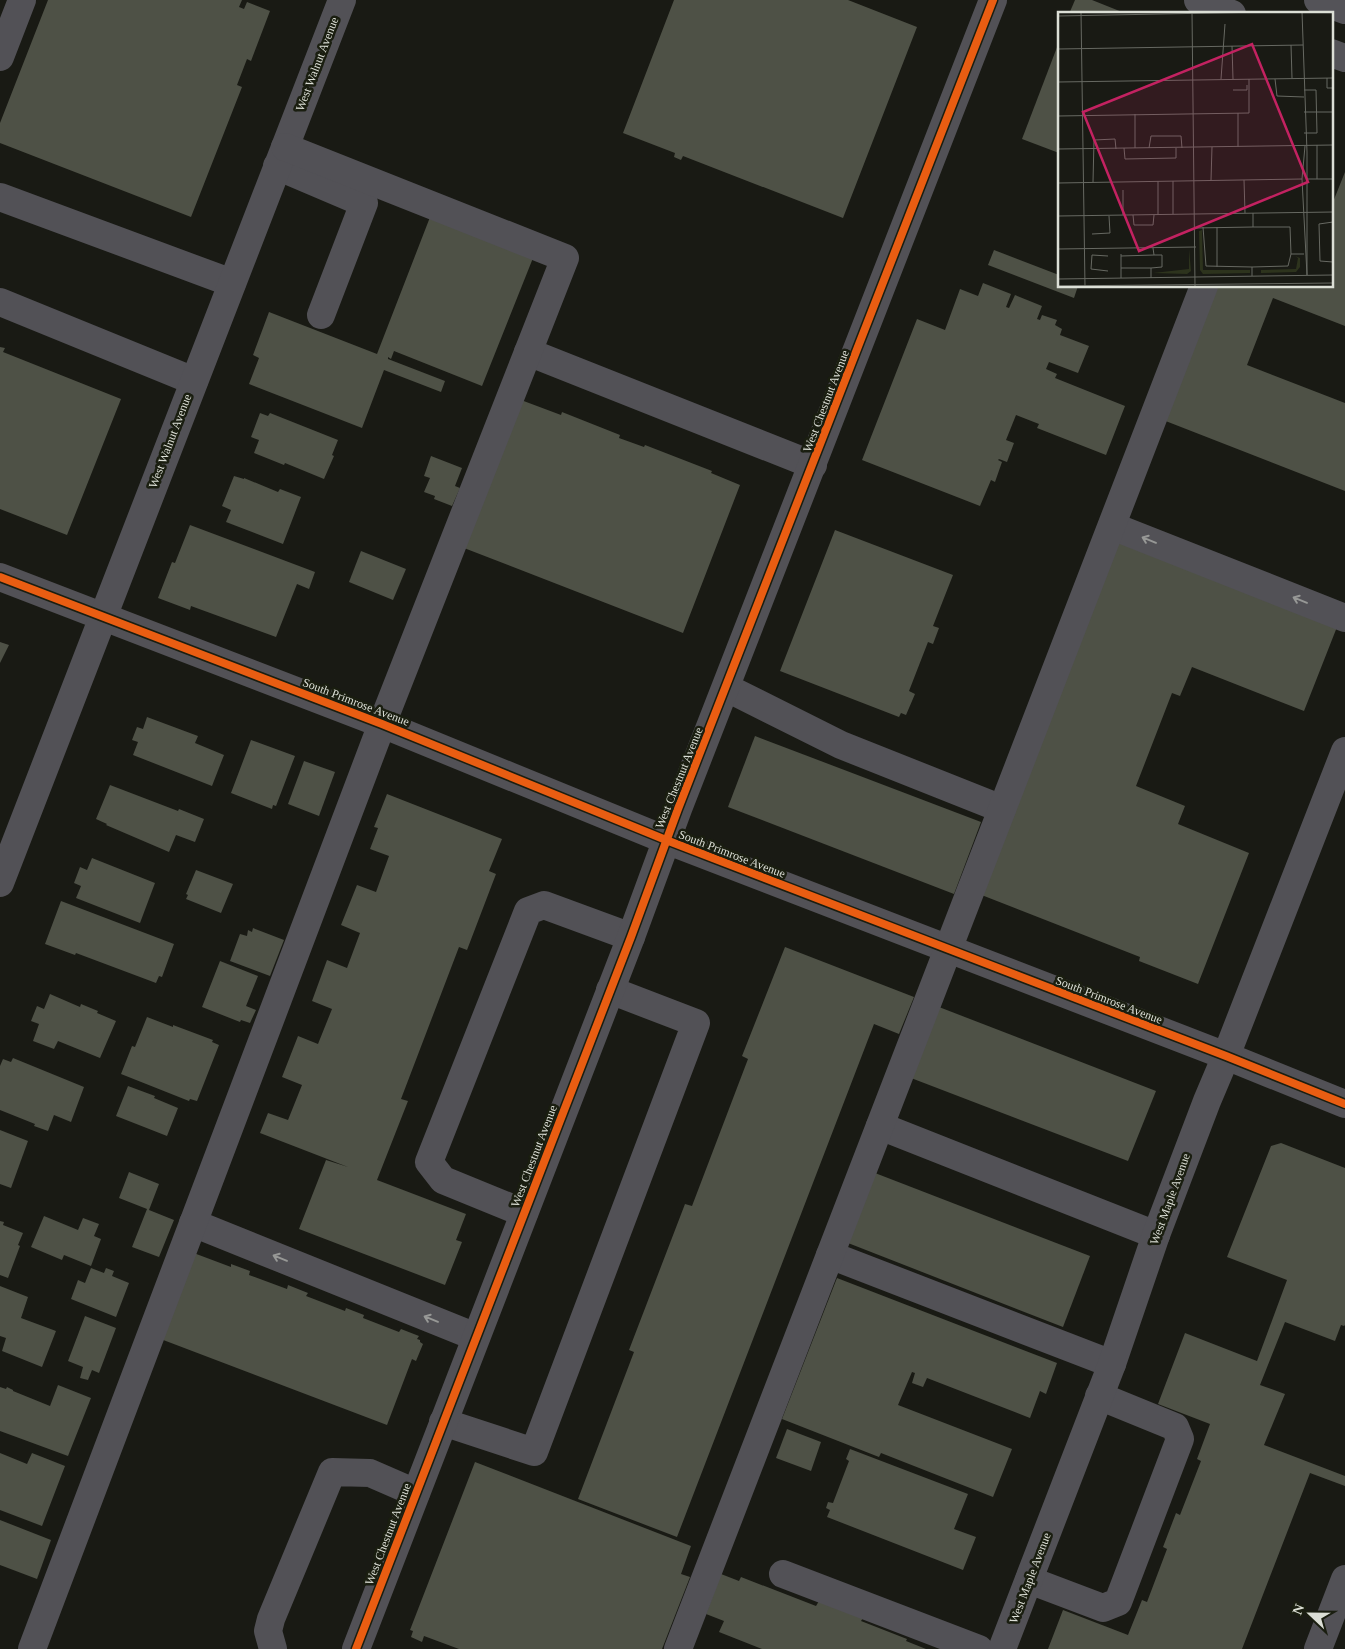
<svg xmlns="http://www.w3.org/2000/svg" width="1345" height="1649" font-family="'Times New Roman',serif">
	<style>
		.building { fill: #4e5146 }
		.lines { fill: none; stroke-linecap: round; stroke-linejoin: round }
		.minor { stroke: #525156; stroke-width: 28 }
		.major { stroke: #545358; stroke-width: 28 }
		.cycleway-casing { stroke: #1a1e10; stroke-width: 11 }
		.cycleway { stroke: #e95d12; stroke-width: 8 }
		.oneway { stroke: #979896 }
		.labels { text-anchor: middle; stroke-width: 5; stroke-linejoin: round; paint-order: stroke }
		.street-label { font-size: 12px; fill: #dcdfd6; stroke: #1a1e10 }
		.inset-road { fill: none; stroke: #676962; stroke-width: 1 }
		.view { fill: #c32261; fill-opacity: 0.15; stroke: #c32261; stroke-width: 2.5 }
		.inset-edge { fill: none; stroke: #dcdfd6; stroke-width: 2.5 }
	</style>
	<rect width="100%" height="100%" fill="#191a14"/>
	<g class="building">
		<polygon points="48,0 242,0 239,7 244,9 247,2 270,11 251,61 247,59 237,85 242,87 191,217 0,143 0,123"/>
		<polygon points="674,0 848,0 917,27 843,218 683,156 681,160 674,157 675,153 623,133"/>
		<polygon points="1075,0 1092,0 1127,14 1069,14"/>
		<polygon points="1059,42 1059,153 1022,139"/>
		<polygon points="1345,172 1345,326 1273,298 1247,365 1345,403 1345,491 1163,420 1195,346 1218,286 1331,286 1331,207"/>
		<polygon points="432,212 535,253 482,386 394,351 391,359 388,357 388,359 445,381 441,392 384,370 362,428 249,384 259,358 253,355 269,312 377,354"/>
		<polygon points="994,250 1059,275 1059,286 1078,286 1074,298 988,265"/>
		<polygon points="983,283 1011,294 1006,307 1009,308 1015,295 1042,306 1037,319 1040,320 1042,315 1057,320 1055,325 1062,329 1060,335 1089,346 1078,373 1049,362 1046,369 1057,374 1055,378 1125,406 1106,455 1037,428 1039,424 1016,415 1006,440 1014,443 1007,462 999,459 998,460 1002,462 995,482 991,480 980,506 862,460 917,319 945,330 960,289 978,296"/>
		<polygon points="0,347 5,348 3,352 121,399 67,535 0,509"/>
		<polygon points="521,400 561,415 562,412 620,435 619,438 644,447 645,445 712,471 711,473 740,485 683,633 464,548"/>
		<polygon points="260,413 268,416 270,413 338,440 332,455 334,456 324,479 285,463 284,465 254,453 259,440 251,437"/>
		<polygon points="431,456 462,468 455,486 460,488 452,506 434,499 435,496 424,492 430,478 424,476"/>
		<polygon points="234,476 244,479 244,478 278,492 280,489 301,497 283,544 226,522 231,510 222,506"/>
		<polygon points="190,525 315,572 309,589 297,584 276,637 191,606 190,610 158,598 172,562 175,563"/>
		<polygon points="835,530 953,575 933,626 939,628 933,644 928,642 909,691 915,694 906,715 901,713 899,717 780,671"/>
		<polygon points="1117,541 1337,627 1304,711 1192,667 1180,696 1172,693 1136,786 1185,806 1178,824 1249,853 1198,984 1139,961 1140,957 979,894"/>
		<polygon points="361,551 406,569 393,600 349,582"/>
		<polygon points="0,642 9,645 0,663"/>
		<polygon points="147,717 198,736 195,743 224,755 212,786 133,755 138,742 132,740 137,727 143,729"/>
		<polygon points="755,736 981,822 954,894 728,807"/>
		<polygon points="251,740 295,756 276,806 273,805 272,809 231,793"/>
		<polygon points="304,761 335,772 319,816 288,804"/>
		<polygon points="110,785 178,811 179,809 204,819 195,842 176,835 169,852 106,825 107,824 96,819"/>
		<polygon points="387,794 502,839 489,871 496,874 467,950 459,947 401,1099 408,1101 377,1180 466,1214 456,1240 462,1242 445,1285 299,1229 326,1160 348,1167 260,1133 268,1113 288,1120 302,1085 282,1077 298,1036 318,1044 332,1009 312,1001 327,960 347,968 360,933 341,925 357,885 376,892 389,856 370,849 378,828 374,827"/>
		<polygon points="92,858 155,883 140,923 76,898 81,886 74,883 80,867 87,870"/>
		<polygon points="196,870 233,884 221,913 186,899 188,895 186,894"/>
		<polygon points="61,901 174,944 162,977 159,976 156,983 76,953 75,955 45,944"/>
		<polygon points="253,928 284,940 270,976 230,961 240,934 247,936 248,930 252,932"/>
		<polygon points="785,947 914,997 899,1034 874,1024 677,1537 578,1499 634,1352 629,1350 685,1204 692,1206 748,1059 742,1056"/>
		<polygon points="220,961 258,976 246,1006 256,1010 250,1023 241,1020 240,1022 202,1007"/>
		<polygon points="50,994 80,1007 81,1004 98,1011 97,1013 116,1021 100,1058 58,1041 54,1049 33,1041 39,1024 31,1021 37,1006 44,1009"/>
		<polygon points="939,1007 1156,1091 1128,1161 911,1078"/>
		<polygon points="147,1017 173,1027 173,1025 213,1040 212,1042 219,1045 197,1101 190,1099 189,1101 121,1074 132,1046 135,1047"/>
		<polygon points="13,1058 84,1087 71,1122 54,1115 48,1131 34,1126 35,1124 0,1110 0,1066 3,1059 11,1062"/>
		<polygon points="128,1086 155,1096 154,1098 178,1108 167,1136 116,1116"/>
		<polygon points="0,1130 28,1141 11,1188 0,1184"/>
		<polygon points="1281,1143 1345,1168 1345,1325 1344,1326 1341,1325 1335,1341 1285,1322 1260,1385 1285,1394 1264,1445 1345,1476 1345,1486 1310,1473 1242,1649 1048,1649 1063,1610 1128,1635 1142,1600 1147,1602 1167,1549 1163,1547 1176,1513 1180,1515 1201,1461 1197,1459 1210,1424 1158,1404 1185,1333 1257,1361 1287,1280 1227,1257 1271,1146"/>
		<polygon points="129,1172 159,1184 149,1210 174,1220 159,1257 132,1247 147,1209 119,1198"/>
		<polygon points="875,1173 1090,1256 1063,1327 848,1243"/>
		<polygon points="44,1216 78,1230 83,1218 99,1224 94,1236 101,1239 91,1266 64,1255 62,1260 31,1247"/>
		<polygon points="0,1221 4,1222 3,1225 23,1233 18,1245 20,1246 8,1278 0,1275"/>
		<polygon points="191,1252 231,1267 231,1264 250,1271 249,1275 287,1289 288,1285 308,1293 306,1296 345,1311 346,1308 364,1315 363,1318 399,1332 401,1329 419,1336 417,1339 420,1340 420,1342 423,1344 416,1361 412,1359 387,1425 158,1338"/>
		<polygon points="91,1268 104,1273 106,1268 114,1271 112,1276 129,1283 116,1317 71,1299 78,1280 85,1283"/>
		<polygon points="837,1278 1057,1363 1046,1394 1040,1391 1030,1418 927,1378 923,1387 912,1383 915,1373 912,1372 898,1405 1012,1449 993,1497 881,1453 879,1457 782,1419"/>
		<polygon points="0,1286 28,1297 21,1318 56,1331 42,1367 2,1351 6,1338 0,1336"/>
		<polygon points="85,1316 116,1328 99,1373 92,1370 88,1380 80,1378 83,1367 68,1361"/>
		<polygon points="58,1385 91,1398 68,1456 0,1431 0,1387 6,1389 7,1387 13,1390 13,1391 50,1406"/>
		<polygon points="787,1429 821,1442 811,1471 776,1458"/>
		<polygon points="850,1449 968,1494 954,1529 976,1537 963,1570 827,1517 830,1510 826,1508 828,1502 833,1503 849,1461 846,1459"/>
		<polygon points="0,1453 27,1464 32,1453 65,1466 42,1526 0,1510"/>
		<polygon points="475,1462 691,1546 681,1574 690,1577 662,1649 459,1649 424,1636 422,1642 411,1637 413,1631 410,1630"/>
		<polygon points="0,1520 51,1540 37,1579 0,1565"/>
		<polygon points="721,1574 739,1581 741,1577 816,1606 819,1601 863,1618 861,1621 907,1639 906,1641 926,1649 762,1649 719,1632 724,1621 706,1614"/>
	</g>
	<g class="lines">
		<g class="minor">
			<polyline points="0,57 22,0"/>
			<polyline points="277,166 364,203 321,315"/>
			<polyline points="0,197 232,283"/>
			<polyline points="0,302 194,381"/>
			<polyline points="528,352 813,465"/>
			<polyline points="1112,526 1345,618"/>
			<polyline points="0,577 382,724 666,840 1226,1056 1345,1104"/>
			<polyline points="727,688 841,745 1002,809"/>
			<polyline points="0,883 342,0"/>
			<polyline points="880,1126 1156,1235"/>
			<polyline points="524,1213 443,1180 429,1162 528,911 544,905 631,937"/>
			<polyline points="193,1223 476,1337"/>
			<polyline points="830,1255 1112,1364"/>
			<polyline points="443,1422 534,1452 696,1023 610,990"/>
			<polyline points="783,1574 979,1649"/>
			<polyline points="1029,1580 1103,1608 1118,1602 1180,1439 1175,1427 1099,1396"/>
			<polyline points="32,1649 382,724 565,258 285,147"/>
			<polyline points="273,1649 268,1631 271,1619 332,1472 370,1473 416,1493"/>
			<polyline points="356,1649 631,937 678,809 993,0"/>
			<polyline points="678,1649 1204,286"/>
			<polyline points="1002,1649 1112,1364 1156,1235 1207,1101 1226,1056 1345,751"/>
			<polyline points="1318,1649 1345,1579"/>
		</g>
		<g class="major">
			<polyline points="1198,0 1232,14"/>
			<polyline points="1318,0 1345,10"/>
			<polyline points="1331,53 1345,58"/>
		</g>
		<defs>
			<g id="cycleway">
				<polyline points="0,577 382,724 666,840 1226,1056 1345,1104"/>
				<polyline points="356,1649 631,937 678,809 993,0"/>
			</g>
		</defs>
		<use href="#cycleway" class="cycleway-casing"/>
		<use href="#cycleway" class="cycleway"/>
	</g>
	<defs><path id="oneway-shaft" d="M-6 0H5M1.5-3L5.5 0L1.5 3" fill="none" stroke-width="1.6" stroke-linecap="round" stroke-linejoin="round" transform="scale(1.25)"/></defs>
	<g class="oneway">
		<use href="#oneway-shaft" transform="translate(1149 540) rotate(-158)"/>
		<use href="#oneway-shaft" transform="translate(1300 600) rotate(-158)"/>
		<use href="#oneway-shaft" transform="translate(280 1258) rotate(-158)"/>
		<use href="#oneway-shaft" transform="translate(431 1319) rotate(-158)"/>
	</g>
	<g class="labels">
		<g class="street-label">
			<text transform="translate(317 64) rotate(-69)" y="4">West Walnut Avenue</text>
			<text transform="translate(826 401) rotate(-69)" y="4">West Chestnut Avenue</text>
			<text transform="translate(170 441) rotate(-69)" y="4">West Walnut Avenue</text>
			<text transform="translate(356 702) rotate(21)" y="4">South Primrose Avenue</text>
			<text transform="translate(679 778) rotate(-68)" y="4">West Chestnut Avenue</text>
			<text transform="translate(732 854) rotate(21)" y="4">South Primrose Avenue</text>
			<text transform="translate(1109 1000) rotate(21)" y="4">South Primrose Avenue</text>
			<text transform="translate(534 1156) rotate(-69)" y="4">West Chestnut Avenue</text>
			<text transform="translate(1170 1199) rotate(-70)" y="4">West Maple Avenue</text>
			<text transform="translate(388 1534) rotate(-69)" y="4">West Chestnut Avenue</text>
			<text transform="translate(1030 1578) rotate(-69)" y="4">West Maple Avenue</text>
		</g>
	</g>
	<g transform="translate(1058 12)">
		<rect width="275" height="275" fill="#191a14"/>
		<path d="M144 218 145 258H192V261L145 262 142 258 141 219ZM131 237 133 259 129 262 95 261 131 257ZM237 244 242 246V255L238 260 203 261V258L238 257 240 246Z" fill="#2d331d"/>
		<path class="inset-road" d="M23 0 27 275M134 0 137 274M244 0 249 140V263M0 4 207 0M233 33 234 66M174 34 175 67M0 37 245 33M269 66V76H275M163 67 167 12M217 67 219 84 246 85M0 70 275 66M175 78H189V73M246 78H258L259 121H246M246 100H275M180 101V135M77 102V136M0 104 191 101V67M259 133V167M247 134 244 167 249 263M66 136 67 147 118 146V136M91 136 93 124H123L124 136M0 137 275 133M249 167H275M153 168 154 135M186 168 187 201M100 169V203M115 169V202M35 170 36 128 57 127 58 137M0 171 244 167M65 178V203M195 201V215H232L233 242M75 203 76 213H95L96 203M0 204 275 200M275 210 261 212 262 249 275 250M145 215 148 254 194 255M159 215V255M137 216 195 215M34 222 52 221 51 204M0 237 138 235M63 242V266M50 244 34 243 33 257 50 259M63 244 96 243M63 256H93M194 264V255L230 254 233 242H246M93 266V256L104 255V243H96L95 236M0 267 275 263M0 274 275 271"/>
		<path class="view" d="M194 32 250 170 81 239 25 100Z"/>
		<rect width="275" height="275" class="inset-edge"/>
	</g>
	<g transform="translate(1310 1614) rotate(292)" stroke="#1a1e10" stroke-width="4" paint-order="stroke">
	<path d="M0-4L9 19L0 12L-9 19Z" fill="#dcdfd6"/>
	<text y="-8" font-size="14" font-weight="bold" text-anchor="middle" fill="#dcdfd6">N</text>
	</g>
</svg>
